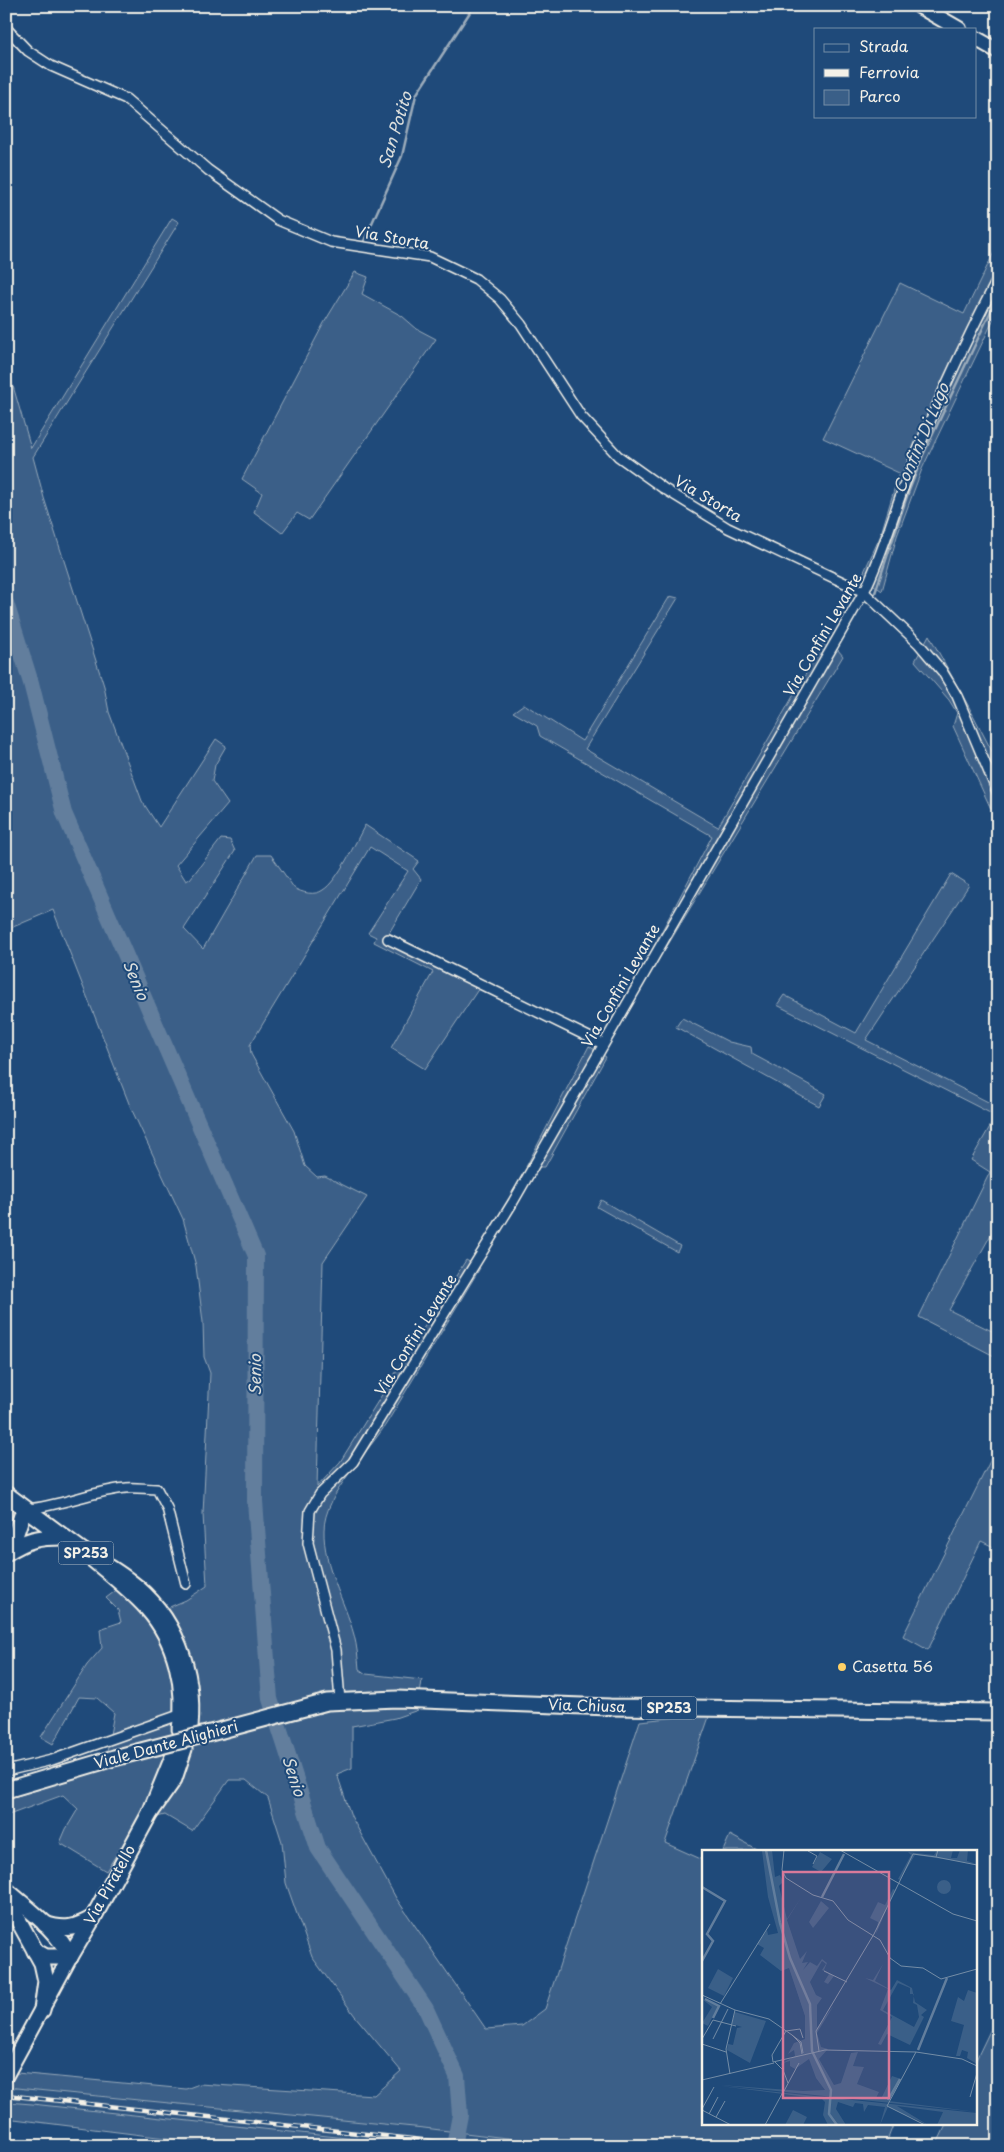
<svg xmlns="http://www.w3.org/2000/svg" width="1004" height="2152" font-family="'Playpen Sans',sans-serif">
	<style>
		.built { fill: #2d5581 }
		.green { fill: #3a5f88; stroke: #97a8b8 }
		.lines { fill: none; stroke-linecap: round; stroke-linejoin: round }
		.stream { stroke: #9cacbb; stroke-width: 2.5 }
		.river { stroke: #627e9d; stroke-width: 16 }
		.street-casing { stroke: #f4f1e8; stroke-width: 12 }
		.secondary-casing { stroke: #f4f1e8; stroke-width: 18 }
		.primary-casing { stroke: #f4f1e8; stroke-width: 19 }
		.street { stroke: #1f4a7a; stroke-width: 9 }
		.secondary { stroke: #1f4a7a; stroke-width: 14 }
		.primary { stroke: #1f4a7a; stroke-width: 15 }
		.rail-casing { stroke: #f4f1e8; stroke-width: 4.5 }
		.rail { stroke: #1f4a7a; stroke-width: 2.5; stroke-dasharray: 8; stroke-linecap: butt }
		.primary-bridge-casing { stroke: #f4f1e8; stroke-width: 19; stroke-linecap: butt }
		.primary-bridge { stroke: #1f4a7a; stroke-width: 15 }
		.poi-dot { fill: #ffd166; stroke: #1f4a7a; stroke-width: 2 }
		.labels { text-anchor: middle; stroke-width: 4; stroke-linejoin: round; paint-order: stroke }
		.shield { fill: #1f4a7a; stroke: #b4bfc7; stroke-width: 1 }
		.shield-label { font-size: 14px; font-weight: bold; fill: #f4f1e8 }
		.street-label { font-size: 15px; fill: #f4f1e8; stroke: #1f4a7a }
		.poi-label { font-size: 15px; fill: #f4f1e8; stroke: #1f4a7a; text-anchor: start }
		.water-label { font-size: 16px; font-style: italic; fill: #dee0dd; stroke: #1f4a7a }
		.inset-river { fill: none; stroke: #627e9d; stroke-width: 2.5 }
		.inset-road { fill: none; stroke: #748da6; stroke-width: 1 }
		.view { fill: #d87a9a; fill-opacity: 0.15; stroke: #d87a9a; stroke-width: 2.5 }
		.inset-edge { fill: none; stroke: #f4f1e8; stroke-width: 2.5 }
	</style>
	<rect width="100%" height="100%" fill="#1f4a7a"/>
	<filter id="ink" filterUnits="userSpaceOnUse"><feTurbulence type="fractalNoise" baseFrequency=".02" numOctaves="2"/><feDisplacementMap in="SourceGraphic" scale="10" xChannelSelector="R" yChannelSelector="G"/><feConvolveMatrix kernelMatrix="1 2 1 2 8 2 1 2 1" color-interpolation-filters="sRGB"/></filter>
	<g filter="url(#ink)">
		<polygon class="built" points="6,2087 424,2128 572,2146 420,2146 6,2102"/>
		<g class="green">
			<path d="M172 218 179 222 33 457 44 498 104 686 109 712 142 801 159 827 216 739 226 746 215 765 212 781 228 804 176 865 186 881 190 879 221 839 230 840 235 851 184 929 203 949 257 855H271L294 888C302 893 315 896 323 890 338 881 356 841 365 825L419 861 413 869 421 879 389 933 497 987 492 995 479 988 425 1069 391 1048 433 972 374 942 376 937 368 933 408 871 370 847 250 1045 251 1054 294 1131 305 1166 317 1177 325 1176 367 1197 323 1262 317 1487 340 1462 466 1260 480 1268C449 1319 419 1370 388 1421 370 1451 324 1494 324 1530 323 1566 345 1601 354 1635 357 1646 358 1658 359 1669L366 1674 422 1680 418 1710 395 1718 352 1726V1768L337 1774 351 1816 396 1898 486 2029 522 2026 545 2009 640 1721 710 1714 665 1843 703 1860V2123H894L885 2146H572L424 2128 6 2087V2072L186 2089 199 2084 374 2095 401 2071 355 2016 312 1957 286 1883 282 1842 268 1798 246 1780H229L192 1831 165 1815 137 1822 106 1871 60 1843 66 1829 78 1809 63 1795 6 1816V1799L40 1789 107 1751 114 1713 97 1698 79 1697 53 1744 41 1737 87 1665 102 1648 100 1629 121 1622 118 1610 106 1598 118 1589 165 1609 186 1600 207 1586 203 1514 210 1373 204 1357 203 1322 196 1266 183 1219 130 1106 53 910 6 930V362L31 448Z"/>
			<polygon points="998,244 998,310 922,469 897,536 882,591 862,576 880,537 899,473 823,438 900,283 964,314"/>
			<polygon points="355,272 368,277 362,294 402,316 417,329 436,339 309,520 297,513 282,533 254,512 262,493 242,479 324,323"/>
			<polygon points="670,596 678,598 585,749 718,827 827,637 843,656 666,948 657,940 712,836 540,736 537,726 513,712 524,704 582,741"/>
			<polygon points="929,635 969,707 998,763 998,809 991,809 953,726 957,713 949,700 915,661"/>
			<polygon points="951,874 969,885 866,1040 998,1107 998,1222 949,1310 998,1334 998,1358 919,1317 990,1172 971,1160 996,1116 777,1005 784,995 856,1033"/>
			<polygon points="682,1018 729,1042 751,1047 752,1054 826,1094 819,1106 676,1027"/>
			<polygon points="589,1046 606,1057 545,1167 526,1167"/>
			<polygon points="601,1200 680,1246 677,1252 597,1207"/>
			<polygon points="998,1445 998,1549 981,1541 928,1650 903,1636"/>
			<polygon points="730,1835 760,1851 723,1851"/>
			<polygon points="998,2014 998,2146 936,2146 947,2123 975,2123 975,2062"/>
			<polygon points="6,2102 32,2104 420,2146 229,2146 6,2118"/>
		</g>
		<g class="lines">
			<g class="stream">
				<polyline points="364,241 402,156 416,95 474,6"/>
				<polyline points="875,593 908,493 923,455 998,296"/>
			</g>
			<polyline class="river" points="6,603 31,683 64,813 256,1256 255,1501 270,1699 318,1848 426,2009 457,2076 460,2115 454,2146"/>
			<defs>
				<g id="street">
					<polyline points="6,28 28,51 51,66 126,99 208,170 278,220 331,242 430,257 476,279 500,299 521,324 581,416 618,456 663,488 728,528 864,592 919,644 942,671 957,696 998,794"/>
					<polyline points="388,939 603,1044"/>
					<path d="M27 1509C61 1506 92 1491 126 1488 135 1487 147 1489 157 1489L167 1508 186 1584"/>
					<path d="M340 1701 336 1650 308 1543 310 1511 320 1494 353 1462 513 1202 864 592C883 554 893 514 908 475 934 408 965 342 998 278"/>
					<polyline points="6,1771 52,1760 182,1714"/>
				</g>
				<g id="secondary">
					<polyline points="919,6 959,29"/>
					<polyline points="975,38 998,51"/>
					<polyline points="6,2075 70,1957"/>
				</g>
				<g id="primary">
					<polyline points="6,1494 84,1552"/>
					<polyline points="6,1549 14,1539 24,1509"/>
					<path d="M6 1553C28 1539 38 1537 63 1537"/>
					<path d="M180 1729C187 1687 176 1640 147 1608 128 1587 105 1570 84 1552 99 1561 115 1570 129 1581 175 1615 195 1671 190 1727"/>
					<polyline points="222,1730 327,1702 397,1699 610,1707 998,1712"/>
					<polyline points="175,1752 150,1813 174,1779 184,1749"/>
					<polyline points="6,1790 114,1758"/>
					<path d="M6 1890C29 1910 57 1929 70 1957"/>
					<polyline points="6,1898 42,1963 46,1981 42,2010"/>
					<path d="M45 1924C64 1931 76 1928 93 1918"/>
					<polyline points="35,1951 46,1957 70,1957"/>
					<polyline points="70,1957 93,1918 150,1813"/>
				</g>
			</defs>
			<use href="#street" class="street-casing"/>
			<use href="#secondary" class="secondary-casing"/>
			<use href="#primary" class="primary-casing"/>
			<use href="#street" class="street"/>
			<use href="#secondary" class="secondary"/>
			<use href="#primary" class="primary"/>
			<defs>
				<polyline id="rail" points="6,2095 478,2146"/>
			</defs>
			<use href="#rail" class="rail-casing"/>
			<use href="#rail" class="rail"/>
			<defs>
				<polyline id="primary-bridge" points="114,1758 222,1730"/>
			</defs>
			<use href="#primary-bridge" class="primary-bridge-casing"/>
			<use href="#primary-bridge" class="primary-bridge"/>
		</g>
	</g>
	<circle class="poi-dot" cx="842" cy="1667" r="5"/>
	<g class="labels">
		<g class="shield">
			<rect x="58.5" y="1541.5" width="55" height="23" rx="4"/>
			<rect x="641.5" y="1696.5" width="55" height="23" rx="4"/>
		</g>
		<g class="shield-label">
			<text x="86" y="1558">SP253</text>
			<text x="669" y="1713">SP253</text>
		</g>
		<g class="street-label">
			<text transform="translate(392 238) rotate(10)" y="5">Via Storta</text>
			<text transform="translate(708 499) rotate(31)" y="5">Via Storta</text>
			<text transform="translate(823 635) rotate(-60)" y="5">Via Confini Levante</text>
			<text transform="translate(621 986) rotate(-60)" y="5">Via Confini Levante</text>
			<text transform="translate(416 1335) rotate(-58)" y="5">Via Confini Levante</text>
			<text transform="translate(587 1706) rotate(2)" y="5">Via Chiusa</text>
			<text transform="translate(166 1745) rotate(-15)" y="5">Viale Dante Alighieri</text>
			<text transform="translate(110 1885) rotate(-61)" y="5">Via Piratello</text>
		</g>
		<g class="poi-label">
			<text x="852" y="1672">Casetta 56</text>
		</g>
		<g class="water-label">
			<text transform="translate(395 130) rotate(-73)" y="6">San Potito</text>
			<text transform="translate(921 438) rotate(-67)" y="6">Confini Di Lugo</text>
			<text transform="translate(136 980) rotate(67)" y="6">Senio</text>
			<text transform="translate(255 1375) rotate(-90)" y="6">Senio</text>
			<text transform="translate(294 1776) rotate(72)" y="6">Senio</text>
		</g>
	</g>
	<g transform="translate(702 1850)">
		<rect width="275" height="275" fill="#1f4a7a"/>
		<path d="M70 0 73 27 78 25 81 32 77 36 85 69 100 46 85 70 98 109 105 101 100 113 106 112 101 120 108 112 115 116 120 109 125 113 122 120 132 126 126 134 122 132 127 124 120 120 124 114 120 111 108 132 114 145 120 148 115 155V178L132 155 115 183 119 197 126 199 117 209 132 235 139 233 149 203 156 202 151 216 162 217 155 234 177 242 174 248 179 249 190 226 199 229 187 251 275 262 18 235 101 241 123 240 114 228 107 209 93 219 88 216V211L81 213 82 218 79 214 93 206 92 200 86 204 92 193 103 189V166L87 118 79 121 58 105 62 98 55 94 65 80 66 85 76 83 66 47 60 1ZM235 0H251L249 8H255L258 0H266L265 11 275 14 213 5 198 30 196 29 209 5 206 2 232 5ZM118 2 130 9 119 22 110 17ZM235 37a7 7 0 1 1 14 0a7 7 0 1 1-14 0ZM191 39 193 40 174 84 176 72 168 68 176 52 183 55ZM119 51 127 58 111 78 107 72ZM181 114 173 131 189 140 195 130 210 138 213 152 225 160 219 165 222 167 208 195 185 184 179 195 176 194 190 167 178 160 186 139 163 128 171 130ZM196 133 208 138V144H212L211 153 215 155 217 167 212 177 181 160ZM16 119 31 128 22 146 6 138ZM266 140 275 143V214L265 208 266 202 260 200 258 206H254L262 175 249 171 256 147 262 151ZM0 149 16 156 6 176 0 173 10 157ZM33 162 64 171 48 213 25 200 26 194 31 195 35 178 40 177 30 174ZM18 236 275 263V275H235L241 262 195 256 226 275 186 257 178 275 183 257 166 255 162 262 161 254 153 253 151 257 136 252 134 259 144 275H126L121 265 123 252 120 249ZM91 260 105 267 101 275H83Z" fill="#3a5f88" fill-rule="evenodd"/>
		<path class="inset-river" d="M64 0 78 73 88 108 108 154 110 201 129 240 127 264 135 275M0 37 23 51 5 84 11 91 0 111M120 47 142 4M3 149 17 156 11 168M216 200 245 128M186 250 198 229"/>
		<path class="inset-road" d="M82 0 80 20 84 28 111 45 131 51 146 70 178 90 188 108 199 116 221 118 239 129 275 119M138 0 251 64 275 71M106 1 115 6 111 14M234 7 275 15M122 121 145 132M0 145 33 160 67 169 90 185M18 154 68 74M84 181 98 179 101 188M84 181 70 205 71 212 123 200 214 202 260 209 275 216M0 189 11 170 34 176M11 189 26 159M0 194 24 202M117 201 114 181 172 84 211 4 234 7 236 0M214 202 185 256 223 275M100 204 98 193 90 185 99 192 101 203M73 212 81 220 86 233M28 224 24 199 33 160M0 230 72 213M82 241 97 213M268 247 275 223M0 259 12 237M0 260 29 275M7 264 16 247M14 267 23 251M63 275 81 242"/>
		<path class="view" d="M81 22H187V248H81Z"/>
		<rect width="275" height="275" class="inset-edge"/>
	</g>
	<rect width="1004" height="2152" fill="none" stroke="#1f4a7a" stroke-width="25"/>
	<rect x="12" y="12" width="979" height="2127" fill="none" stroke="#f4f1e8" stroke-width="2" filter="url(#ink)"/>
	<rect x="814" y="28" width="162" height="90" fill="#1f4a7a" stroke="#748da6"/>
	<rect x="824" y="44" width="25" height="8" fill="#1f4a7a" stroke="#748da6"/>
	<text x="859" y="52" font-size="15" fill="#f4f1e8">Strada</text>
	<rect x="824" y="69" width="25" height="8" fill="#f4f1e8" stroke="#748da6"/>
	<text x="859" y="78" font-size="15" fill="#f4f1e8">Ferrovia</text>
	<rect x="824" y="90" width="25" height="15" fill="#3a5f88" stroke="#748da6"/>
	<text x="859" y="102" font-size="15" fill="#f4f1e8">Parco</text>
</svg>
